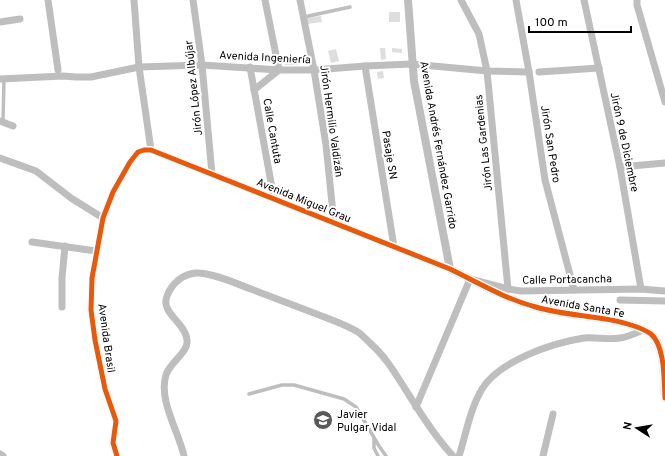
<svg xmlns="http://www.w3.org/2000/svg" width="665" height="456" font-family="Overpass,sans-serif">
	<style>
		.building { fill: #dedede }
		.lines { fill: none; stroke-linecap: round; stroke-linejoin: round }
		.service { stroke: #bebebe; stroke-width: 3.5 }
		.minor { stroke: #bebebe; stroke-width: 7 }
		.tertiary { stroke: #bebebe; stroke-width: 8 }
		.cycleway-casing { stroke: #fff; stroke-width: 8 }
		.cycleway { stroke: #e8590c; stroke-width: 5 }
		.labels { text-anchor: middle; stroke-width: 4; stroke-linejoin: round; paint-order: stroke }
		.street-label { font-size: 11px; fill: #000; stroke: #fff }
		.poi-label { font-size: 11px; fill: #000; stroke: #fff; text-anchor: start }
	</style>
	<rect width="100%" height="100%" fill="#fff"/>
	<g class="building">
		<rect x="389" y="12" width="11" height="10"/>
		<polygon points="321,16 322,22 307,24 306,18"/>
		<polygon points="380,48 385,48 386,59 381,60"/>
		<polygon points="392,48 402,49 402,53 392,52"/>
		<polygon points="336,49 339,61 331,63 328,51"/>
		<polygon points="285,56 300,57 299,65 285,65"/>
		<polygon points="383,71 384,78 378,79 377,72"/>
	</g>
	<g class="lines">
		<g class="service">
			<polyline points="304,17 350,7"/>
			<polyline points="3,122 4,79"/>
			<polyline points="249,394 282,385 294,385 344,399 356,407 379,446 386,456"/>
			<polyline points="374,438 374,448 378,456"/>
		</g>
		<g class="minor">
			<polyline points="48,0 58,70"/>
			<polyline points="134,0 139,67 151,150"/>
			<polyline points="193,0 202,65 212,174"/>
			<polyline points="300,0 314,70 326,145 334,223"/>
			<polyline points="461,0 479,34 487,71 508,289"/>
			<polyline points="516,0 529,72 545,180 574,290"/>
			<polyline points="584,0 620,167 641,289"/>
			<polyline points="637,0 637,5 665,102"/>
			<polyline points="0,22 20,19"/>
			<polyline points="365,66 394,247"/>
			<polyline points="250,67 274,199"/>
			<polyline points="539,72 599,68"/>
			<polyline points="0,79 63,76 76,77 91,77 139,67 202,65 279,70 314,70 365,66 412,64 487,71 529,72"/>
			<polyline points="254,90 279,70 265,0"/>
			<polyline points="0,121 13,126"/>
			<polyline points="0,158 36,171 71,198 103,218"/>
			<polyline points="620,167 665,163"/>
			<polyline points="32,242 96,251"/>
			<polyline points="620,300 665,301"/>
			<polyline points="62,307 62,278 65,246"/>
			<polyline points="416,407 470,279 508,289 521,291 641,289 665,291"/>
			<polyline points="0,454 3,456"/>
			<polyline points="117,456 113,443 116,421 105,389 95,340 91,310 92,278 103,218 113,192 130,162 138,152 144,150 151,150 450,269"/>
			<path d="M184 456C179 432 158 400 166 375 169 363 189 352 187 340 186 323 160 313 167 296 172 283 183 274 196 273 211 272 237 284 251 289 274 298 296 306 319 315 332 320 346 325 358 332 362 335 367 340 371 344 387 358 398 378 409 395 422 416 436 438 453 456"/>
			<path d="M459 456C466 434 470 409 482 389 499 361 552 343 584 338 596 337 608 340 620 338 629 337 636 333 643 330"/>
			<polyline points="543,456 553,414"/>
		</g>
		<path class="tertiary" d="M408 0 414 81 450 269C479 283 505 299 536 307 569 317 605 315 637 327 642 329 647 331 651 334 665 346 664 380 665 398"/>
		<defs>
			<path id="cycleway" d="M117 456 113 443 116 421 105 389 95 340 91 310 92 278 103 218 113 192 130 162 138 152 144 150H151L450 269C479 283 505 299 536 307 569 317 605 315 637 327 642 329 647 331 651 334 665 346 664 380 665 398"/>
		</defs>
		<use href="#cycleway" class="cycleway-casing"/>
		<use href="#cycleway" class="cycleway"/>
	</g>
	<defs>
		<symbol id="school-disc" viewBox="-11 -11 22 22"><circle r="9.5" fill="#595959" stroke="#fff"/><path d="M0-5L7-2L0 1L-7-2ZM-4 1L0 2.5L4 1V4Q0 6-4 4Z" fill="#fff"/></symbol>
	</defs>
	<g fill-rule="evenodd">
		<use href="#school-disc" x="312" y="409" width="22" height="22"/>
	</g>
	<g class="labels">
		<g class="street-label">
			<text transform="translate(265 57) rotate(3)" y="4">Avenida Ingeniería</text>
			<text transform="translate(193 88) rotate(-96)" y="4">Jirón López Albújar</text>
			<text transform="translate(332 121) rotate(82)" y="4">Jirón Hermilio Valdizán</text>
			<text transform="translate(273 131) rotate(80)" y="4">Calle Cantuta</text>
			<text transform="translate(625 142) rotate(78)" y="4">Jirón 9 de Diciembre</text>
			<text transform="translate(483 143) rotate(-96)" y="4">Jirón Las Gardenias</text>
			<text transform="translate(551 144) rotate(81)" y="4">Jirón San Pedro</text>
			<text transform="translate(439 145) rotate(80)" y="4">Avenida Andrés Fernández Garrido</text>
			<text transform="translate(390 155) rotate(81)" y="4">Pasaje SN</text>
			<text transform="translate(304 200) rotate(22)" y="4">Avenida Miguel Grau</text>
			<text transform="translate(567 279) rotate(-1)" y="4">Calle Portacancha</text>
			<text transform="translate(583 306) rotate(10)" y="4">Avenida Santa Fe</text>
			<text transform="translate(107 338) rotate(82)" y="4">Avenida Brasil</text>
		</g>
		<g class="poi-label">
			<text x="337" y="418">Javier<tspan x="337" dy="13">Pulgar Vidal</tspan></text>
		</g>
	</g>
	<g transform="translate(637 428) rotate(282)" stroke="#ffffff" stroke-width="3" paint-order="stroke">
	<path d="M0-3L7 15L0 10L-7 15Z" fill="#000000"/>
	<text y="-6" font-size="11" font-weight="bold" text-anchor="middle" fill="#000000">N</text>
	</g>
	<path d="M529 26v6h102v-6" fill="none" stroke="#000000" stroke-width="2"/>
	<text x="535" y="26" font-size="12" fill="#000000" stroke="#ffffff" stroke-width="3" paint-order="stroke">100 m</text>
</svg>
